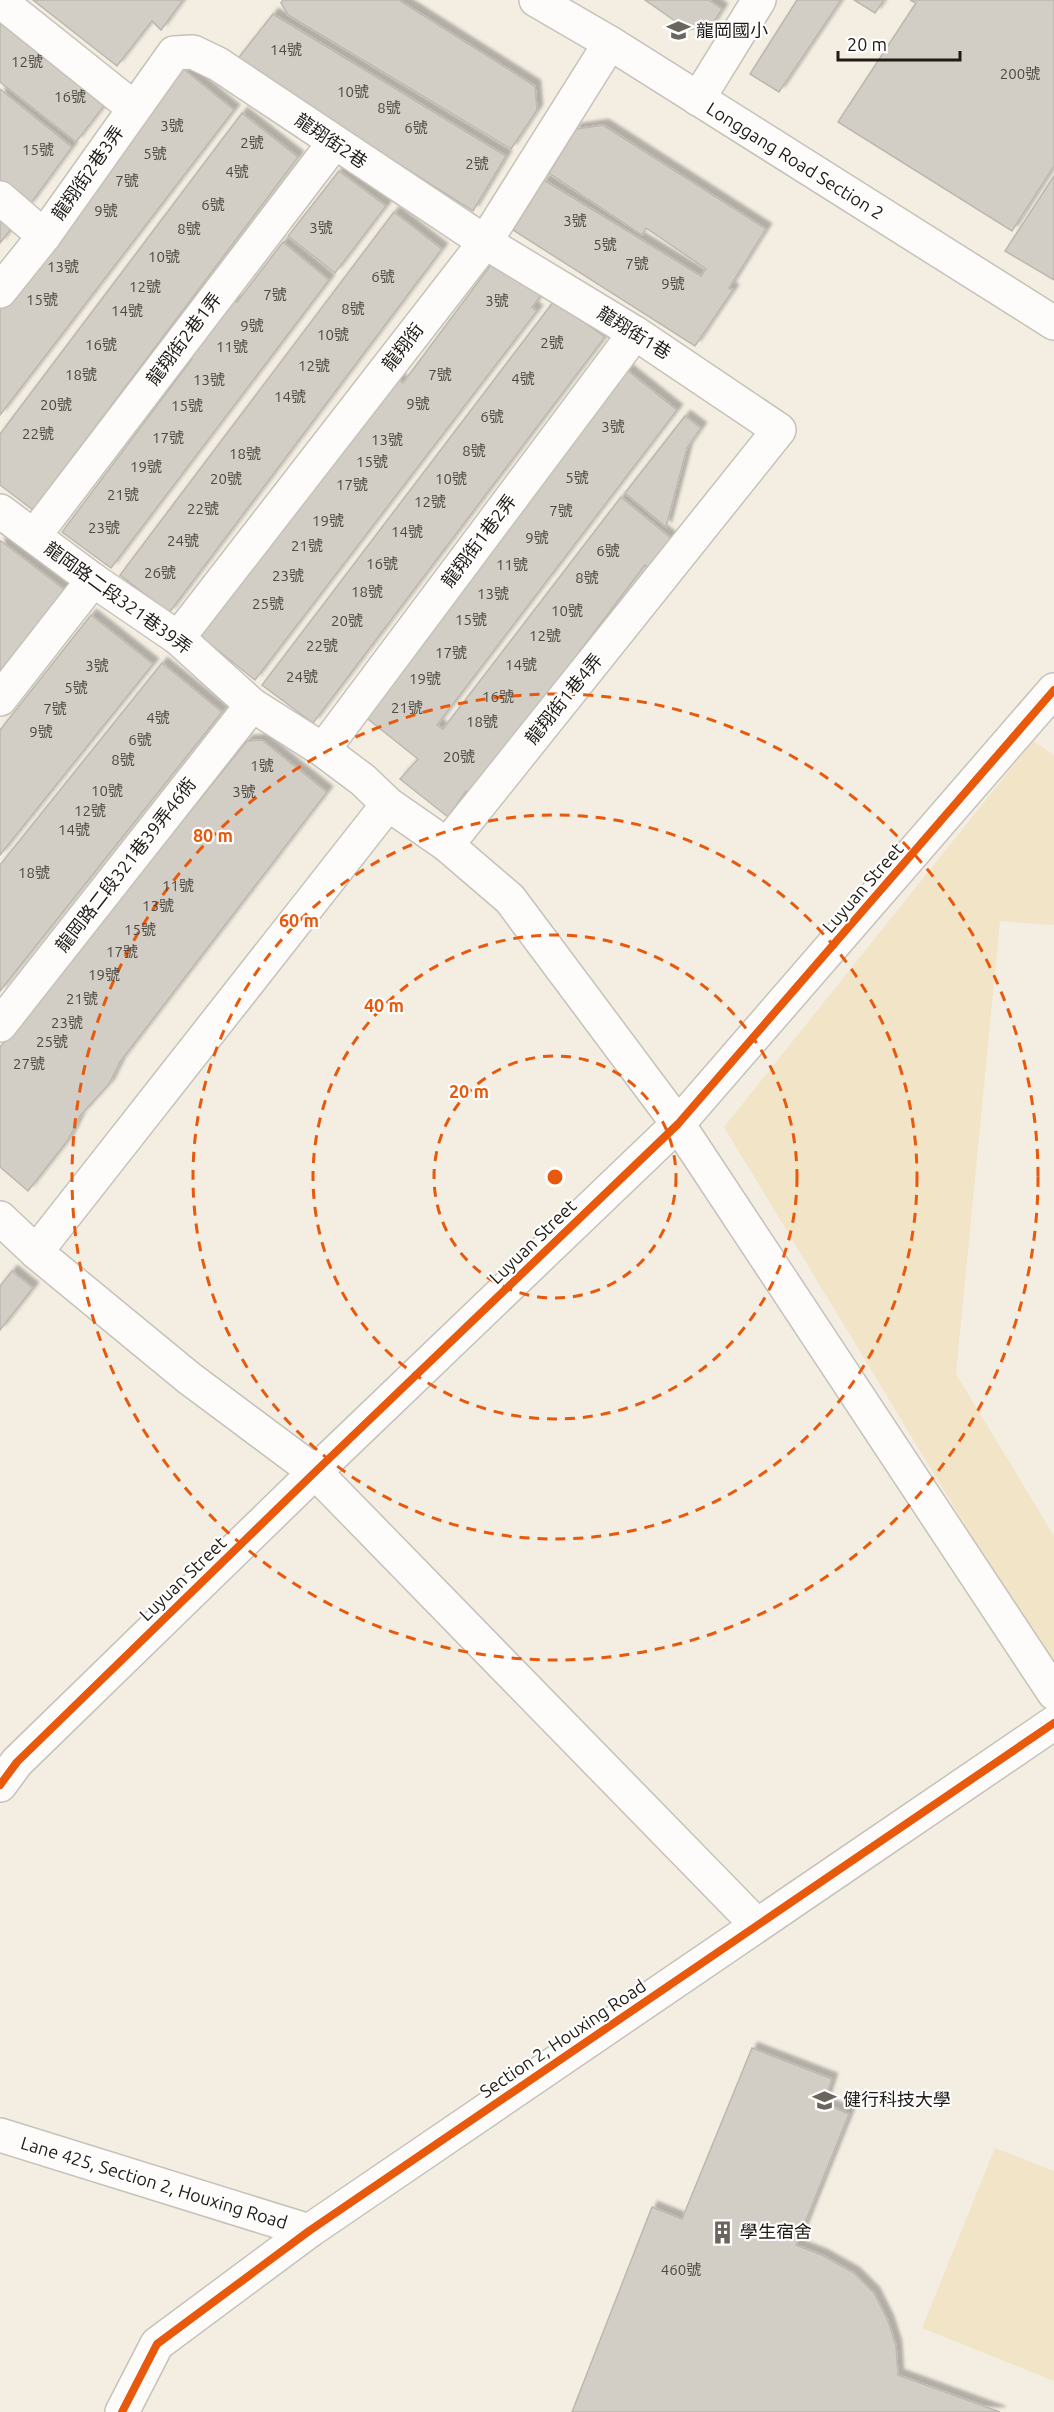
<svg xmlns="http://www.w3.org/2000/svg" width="1054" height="2412" font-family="Ubuntu,'Noto Sans TC',sans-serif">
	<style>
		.park { fill: #f2e4c6 }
		.building { fill: #d3cec5; stroke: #bcb8af; stroke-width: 1.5; filter: url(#shadow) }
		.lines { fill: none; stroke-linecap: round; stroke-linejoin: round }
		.minor-casing { stroke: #c6c2b9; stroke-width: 36 }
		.major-casing { stroke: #c6c2b9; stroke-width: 36 }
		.minor { stroke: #fdfcfb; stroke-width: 33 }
		.major { stroke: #fdfcfb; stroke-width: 33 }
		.cycleway-casing { stroke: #fefefe; stroke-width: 11 }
		.cycleway { stroke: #e8590c; stroke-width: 8 }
		.ring { fill: none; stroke: #e8590c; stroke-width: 3; stroke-dasharray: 10 8 }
		.labels { text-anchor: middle; stroke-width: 4.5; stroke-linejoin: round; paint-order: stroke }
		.number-label { font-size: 15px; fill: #4d4841 }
		.poi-label { font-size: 18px; fill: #201c15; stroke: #fefefe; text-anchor: start }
		.street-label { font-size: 18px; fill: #201c15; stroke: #fefefe }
		.centre { fill: #e8590c; stroke: #fefefe; stroke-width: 3 }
		.ring-label { font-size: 18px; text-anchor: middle; font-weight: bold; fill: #e8590c; stroke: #fefefe; stroke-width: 4.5; stroke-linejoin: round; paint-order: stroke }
	</style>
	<defs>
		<filter id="shadow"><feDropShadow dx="5.5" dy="-5.5" stdDeviation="1.5" flood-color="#0004"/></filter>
	</defs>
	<rect width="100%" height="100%" fill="#f3ede2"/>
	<g class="park">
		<polygon points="1033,741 1054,755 1054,925 1000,921 956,1374 1054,1536 1054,1672 724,1127"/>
		<polygon points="995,2148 1054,2171 1054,2381 922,2328"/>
	</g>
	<g class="building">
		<polygon points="33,0 183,0 161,30 152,21 117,66"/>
		<polygon points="283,0 399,0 535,86 537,110 511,149 288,15 281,3"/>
		<polygon points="645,0 709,0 722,9 712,25 688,30"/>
		<polygon points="797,0 841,0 779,92 750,74"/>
		<polygon points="854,0 884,0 875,13"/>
		<polygon points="910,0 1054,0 1054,166 1012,231 838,122 916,3"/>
		<polygon points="0,5 114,93 76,142 0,82"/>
		<polygon points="273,14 506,156 473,211 236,61"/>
		<polygon points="181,67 234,110 0,415 0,298"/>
		<polygon points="0,89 72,147 28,207 0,184"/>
		<polygon points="242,113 298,157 33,510 0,485 0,434"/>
		<polygon points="603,125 766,229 729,288 733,290 695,346 513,230 544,180 701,276 706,269 646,228 642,235 549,173 576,129"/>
		<polygon points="339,171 386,206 335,273 288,236"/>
		<polygon points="1054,176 1054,280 1005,251"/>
		<polygon points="0,212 15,224 0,243"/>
		<polygon points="394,212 442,249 169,613 120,575"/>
		<polygon points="283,242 329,280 111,568 62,532 192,359 187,355 230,298 237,302"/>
		<polygon points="493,262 542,294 532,307 537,311 255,680 200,636 397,378 403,383"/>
		<polygon points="554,301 605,337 313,723 262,685"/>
		<polygon points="627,370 677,410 437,725 443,729 621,497 672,539 649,569 645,565 471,795 466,791 448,817 400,779 418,759 363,715"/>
		<polygon points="685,416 701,428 687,448 666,527 625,493"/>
		<polygon points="1,541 65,590 0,672 0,542"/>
		<polygon points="91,615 153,664 0,855 0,730"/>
		<polygon points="162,663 222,712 0,991 0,865"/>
		<polygon points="262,740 327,792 120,1062 109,1084 80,1116 68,1140 28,1191 0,1167 0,1047 247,741"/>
		<polygon points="12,1271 33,1288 0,1330 0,1286"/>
		<polygon points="752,2048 832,2079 824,2103 849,2114 796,2245 822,2255 854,2273 874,2293 888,2321 896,2346 898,2375 1000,2412 572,2412 652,2207 682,2219"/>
	</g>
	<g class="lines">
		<defs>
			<g id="minor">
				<polyline points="0,1 134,108"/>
				<polyline points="698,99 759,0"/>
				<polyline points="0,198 44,236"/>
				<polyline points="0,291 44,236 174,53 193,52 218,64 485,242 635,333 779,430 447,845 388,804 363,780 323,750 252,705 178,638 93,580 0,511"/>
				<polyline points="34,536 334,143"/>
				<polyline points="178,638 485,242 610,43"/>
				<polyline points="0,699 93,580"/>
				<polyline points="323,750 635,333"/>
				<polyline points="447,845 510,899 678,1124 1054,1693"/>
				<polyline points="0,1025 252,705"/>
				<polyline points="0,1218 36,1252 189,1378 315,1472 757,1925"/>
				<polyline points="36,1252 388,804"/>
				<polyline points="0,1785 17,1762 315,1472 678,1124 1054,690"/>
				<polyline points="0,2135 309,2231"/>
				<polyline points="122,2412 157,2344 309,2231 1054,1723"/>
			</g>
			<polyline id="major" points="536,0 610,43 1054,323"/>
		</defs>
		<use href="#minor" class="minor-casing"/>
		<use href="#major" class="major-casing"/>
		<use href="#minor" class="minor"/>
		<use href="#major" class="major"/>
		<defs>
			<g id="cycleway">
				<polyline points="0,1785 17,1762 315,1472 678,1124 1054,690"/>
				<polyline points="122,2412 157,2344 309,2231 1054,1723"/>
			</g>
		</defs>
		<use href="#cycleway" class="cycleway-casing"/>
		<use href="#cycleway" class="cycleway"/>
	</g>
	<g class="ring">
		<circle cx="555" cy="1177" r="121"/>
		<circle cx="555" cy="1177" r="242"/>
		<circle cx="555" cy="1177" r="362"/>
		<circle cx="555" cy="1177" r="483"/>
	</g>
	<defs>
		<symbol id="school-bare" viewBox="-9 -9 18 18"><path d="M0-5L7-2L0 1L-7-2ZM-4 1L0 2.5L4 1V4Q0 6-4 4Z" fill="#6a655d" stroke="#fefefe" stroke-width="2.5" paint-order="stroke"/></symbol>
		<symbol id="university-bare" viewBox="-9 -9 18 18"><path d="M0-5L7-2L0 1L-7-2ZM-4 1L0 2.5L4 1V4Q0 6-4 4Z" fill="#6a655d" stroke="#fefefe" stroke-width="2.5" paint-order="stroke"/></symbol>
		<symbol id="building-bare" viewBox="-9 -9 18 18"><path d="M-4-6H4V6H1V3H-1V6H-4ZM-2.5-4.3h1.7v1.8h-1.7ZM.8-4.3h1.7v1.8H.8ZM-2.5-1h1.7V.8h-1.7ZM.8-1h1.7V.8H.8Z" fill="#6a655d" stroke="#fefefe" stroke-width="2.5" paint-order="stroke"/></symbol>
	</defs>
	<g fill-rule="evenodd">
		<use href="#school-bare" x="662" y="14" width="33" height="33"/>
		<use href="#university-bare" x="808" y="2084" width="33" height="33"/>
		<use href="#building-bare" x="706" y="2216" width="33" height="33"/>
	</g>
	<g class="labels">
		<g class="number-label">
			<text x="286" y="55">14號</text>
			<text x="27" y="67">12號</text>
			<text x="1020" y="79">200號</text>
			<text x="353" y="97">10號</text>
			<text x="70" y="102">16號</text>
			<text x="389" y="113">8號</text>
			<text x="172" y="131">3號</text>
			<text x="416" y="133">6號</text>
			<text x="252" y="148">2號</text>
			<text x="38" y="155">15號</text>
			<text x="155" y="159">5號</text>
			<text x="477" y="169">2號</text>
			<text x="237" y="177">4號</text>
			<text x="127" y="186">7號</text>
			<text x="213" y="210">6號</text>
			<text x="106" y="216">9號</text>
			<text x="575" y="226">3號</text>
			<text x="321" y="233">3號</text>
			<text x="189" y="234">8號</text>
			<text x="605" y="250">5號</text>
			<text x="164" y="262">10號</text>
			<text x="637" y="269">7號</text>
			<text x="63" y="272">13號</text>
			<text x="383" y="282">6號</text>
			<text x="673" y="289">9號</text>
			<text x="145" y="292">12號</text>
			<text x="275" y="300">7號</text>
			<text x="42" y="305">15號</text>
			<text x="497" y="306">3號</text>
			<text x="353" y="314">8號</text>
			<text x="127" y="316">14號</text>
			<text x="252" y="331">9號</text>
			<text x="333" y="340">10號</text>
			<text x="552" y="348">2號</text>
			<text x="101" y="350">16號</text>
			<text x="232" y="352">11號</text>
			<text x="314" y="371">12號</text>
			<text x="81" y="380">18號</text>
			<text x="440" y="380">7號</text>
			<text x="523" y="384">4號</text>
			<text x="209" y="385">13號</text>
			<text x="290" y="402">14號</text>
			<text x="418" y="409">9號</text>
			<text x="56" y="410">20號</text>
			<text x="187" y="411">15號</text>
			<text x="492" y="422">6號</text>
			<text x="613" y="432">3號</text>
			<text x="38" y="439">22號</text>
			<text x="168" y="443">17號</text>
			<text x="387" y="445">13號</text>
			<text x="474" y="456">8號</text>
			<text x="245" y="459">18號</text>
			<text x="372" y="467">15號</text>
			<text x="146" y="472">19號</text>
			<text x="577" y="483">5號</text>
			<text x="226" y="484">20號</text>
			<text x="451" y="484">10號</text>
			<text x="352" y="490">17號</text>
			<text x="123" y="500">21號</text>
			<text x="430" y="507">12號</text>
			<text x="203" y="514">22號</text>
			<text x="561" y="516">7號</text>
			<text x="328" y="526">19號</text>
			<text x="104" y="533">23號</text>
			<text x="407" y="537">14號</text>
			<text x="537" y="543">9號</text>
			<text x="183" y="546">24號</text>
			<text x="307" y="551">21號</text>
			<text x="608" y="556">6號</text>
			<text x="382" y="569">16號</text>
			<text x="512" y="570">11號</text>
			<text x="160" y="578">26號</text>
			<text x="288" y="581">23號</text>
			<text x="587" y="583">8號</text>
			<text x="367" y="597">18號</text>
			<text x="493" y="599">13號</text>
			<text x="268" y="609">25號</text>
			<text x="567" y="616">10號</text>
			<text x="471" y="625">15號</text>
			<text x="347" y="626">20號</text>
			<text x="545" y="641">12號</text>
			<text x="322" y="651">22號</text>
			<text x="451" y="658">17號</text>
			<text x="521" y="670">14號</text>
			<text x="97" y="671">3號</text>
			<text x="302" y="682">24號</text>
			<text x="425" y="684">19號</text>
			<text x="76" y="693">5號</text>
			<text x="498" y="702">16號</text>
			<text x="407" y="713">21號</text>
			<text x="55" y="714">7號</text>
			<text x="158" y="723">4號</text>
			<text x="482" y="727">18號</text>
			<text x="41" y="737">9號</text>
			<text x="140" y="745">6號</text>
			<text x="459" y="762">20號</text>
			<text x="123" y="765">8號</text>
			<text x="262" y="771">1號</text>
			<text x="107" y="796">10號</text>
			<text x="244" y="797">3號</text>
			<text x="90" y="816">12號</text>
			<text x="74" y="835">14號</text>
			<text x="34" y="878">18號</text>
			<text x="178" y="891">11號</text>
			<text x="158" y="911">13號</text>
			<text x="140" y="935">15號</text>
			<text x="122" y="957">17號</text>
			<text x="104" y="980">19號</text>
			<text x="82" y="1004">21號</text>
			<text x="67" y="1028">23號</text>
			<text x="52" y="1047">25號</text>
			<text x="29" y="1069">27號</text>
			<text x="681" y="2275">460號</text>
		</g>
		<g class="poi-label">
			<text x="696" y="37">龍岡國小</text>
			<text x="843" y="2106">健行科技大學</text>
			<text x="740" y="2238">學生宿舍</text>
		</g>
		<g class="street-label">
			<text transform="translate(331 141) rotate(34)" y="6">龍翔街2巷</text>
			<text transform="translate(795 161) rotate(32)" y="6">Longgang Road Section 2</text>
			<text transform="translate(88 173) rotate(-55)" y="6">龍翔街2巷3弄</text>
			<text transform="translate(634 333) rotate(32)" y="6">龍翔街1巷</text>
			<text transform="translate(184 339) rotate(-53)" y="6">龍翔街2巷1弄</text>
			<text transform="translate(403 347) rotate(-52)" y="6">龍翔街</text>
			<text transform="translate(479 541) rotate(-53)" y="6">龍翔街1巷2弄</text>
			<text transform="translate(118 598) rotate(36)" y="6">龍岡路二段321巷39弄</text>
			<text transform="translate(564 699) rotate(-51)" y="6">龍翔街1巷4弄</text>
			<text transform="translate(126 865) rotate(-52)" y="6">龍岡路二段321巷39弄46衖</text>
			<text transform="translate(863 888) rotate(-49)" y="6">Luyuan Street</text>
			<text transform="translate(533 1242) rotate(-44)" y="6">Luyuan Street</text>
			<text transform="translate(183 1579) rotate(-44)" y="6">Luyuan Street</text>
			<text transform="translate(563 2039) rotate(-34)" y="6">Section 2, Houxing Road</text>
			<text transform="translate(154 2183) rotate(17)" y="6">Lane 425, Section 2, Houxing Road</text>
		</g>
	</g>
	<circle cx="555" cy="1177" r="9" class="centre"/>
	<g class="ring-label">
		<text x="213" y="842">80 m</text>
		<text x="299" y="927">60 m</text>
		<text x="384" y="1012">40 m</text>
		<text x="469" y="1098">20 m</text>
	</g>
	<path d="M838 51v9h122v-9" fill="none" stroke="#201c15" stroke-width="3"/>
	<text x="847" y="51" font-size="18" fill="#201c15" stroke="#fefefe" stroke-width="4.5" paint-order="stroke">20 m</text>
</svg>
